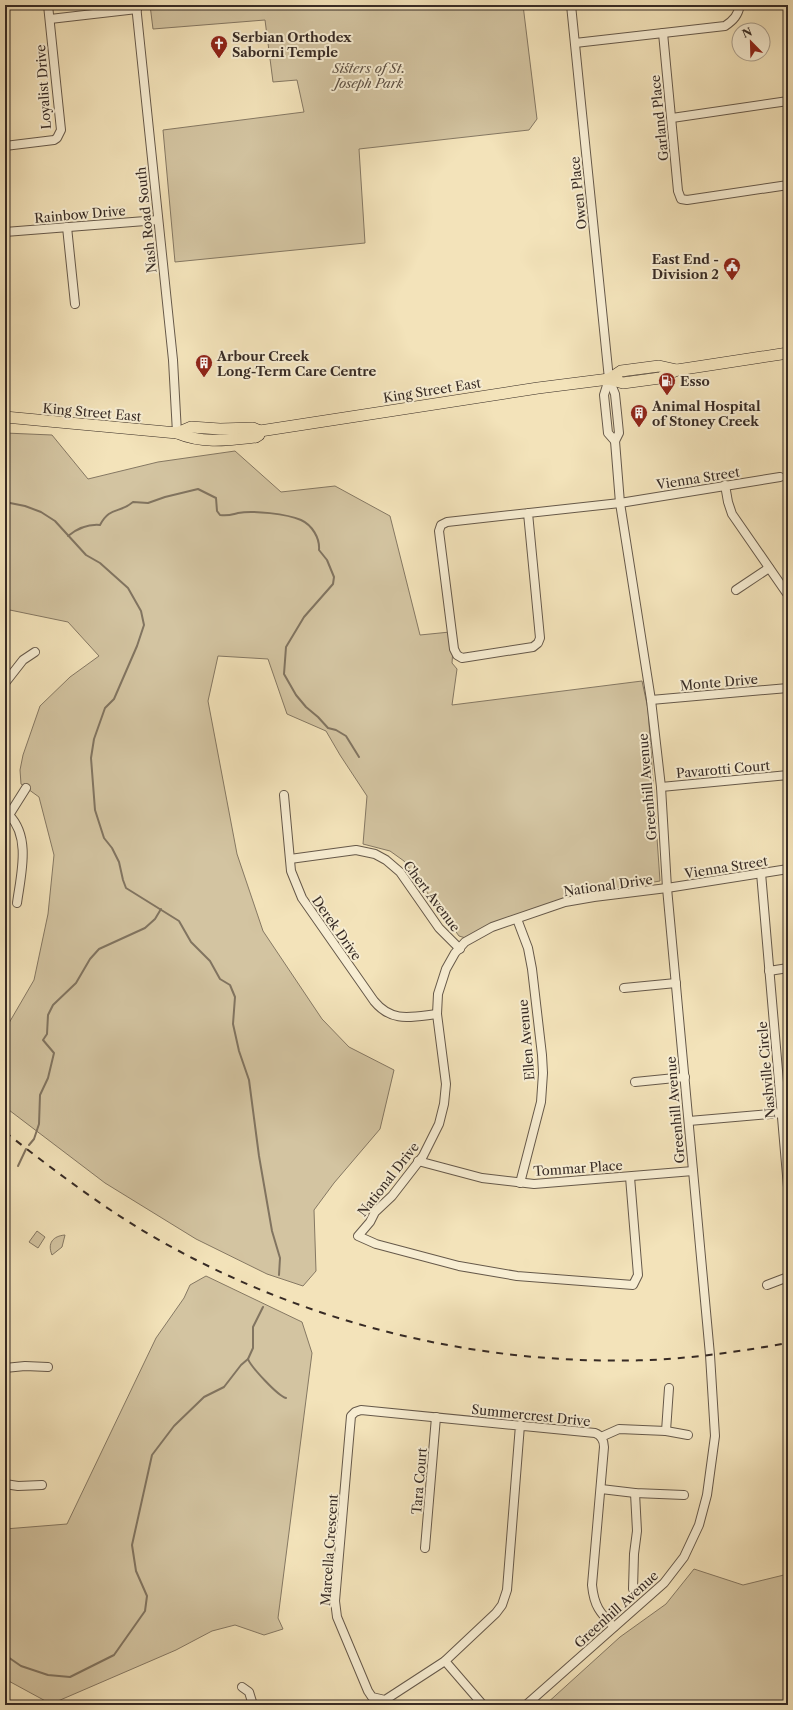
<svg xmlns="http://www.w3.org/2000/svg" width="793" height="1710" font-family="'Libre Caslon Text',serif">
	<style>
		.green { fill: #d3c4a1; stroke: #857863 }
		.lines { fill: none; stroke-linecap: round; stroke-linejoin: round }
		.stream { stroke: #817460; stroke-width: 2 }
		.minor-casing { stroke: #66594a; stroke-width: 10 }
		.major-casing { stroke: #372b25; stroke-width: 12 }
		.minor { stroke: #f7edd2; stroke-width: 8 }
		.major { stroke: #f3e3ba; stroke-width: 11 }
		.rail { stroke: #372b25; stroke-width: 2; stroke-dasharray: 7 7; stroke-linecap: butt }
		.labels { text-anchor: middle; stroke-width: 4; stroke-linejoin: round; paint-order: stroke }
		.poi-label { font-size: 13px; font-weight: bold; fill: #372b25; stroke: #f7edd2; text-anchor: start }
		.park-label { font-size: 13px; font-style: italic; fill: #5e5144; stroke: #f7edd2 }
		.street-label { font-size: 13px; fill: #372b25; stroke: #f7edd2 }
	</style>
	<rect width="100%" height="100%" fill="#f3e3ba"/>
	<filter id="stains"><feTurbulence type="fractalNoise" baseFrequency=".005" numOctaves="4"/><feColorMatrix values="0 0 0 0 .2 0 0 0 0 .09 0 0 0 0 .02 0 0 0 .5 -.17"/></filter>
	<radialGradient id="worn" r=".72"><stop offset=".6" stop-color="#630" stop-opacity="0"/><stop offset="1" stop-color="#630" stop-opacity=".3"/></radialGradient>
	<g class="green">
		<polygon points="150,5 523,5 537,119 529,130 359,149 365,243 175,262 163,130 304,112 297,80 273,82 265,20 153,29"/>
		<polygon points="5,433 52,435 88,479 158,462 235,451 281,492 335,486 390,516 420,635 450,632 453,649 452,663 457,669 452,705 642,681 648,709 660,881 570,896 483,929 469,939 459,936 404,861 390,851 363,844 367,796 340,755 326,731 287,714 268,659 218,656 208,701 237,854 263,931 322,1019 349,1047 394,1070 380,1129 334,1183 314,1210 316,1271 303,1286 267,1274 196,1239 105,1183 5,1107 5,1067 9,1023 34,980 48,914 54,855 39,797 21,784 20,770 23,755 40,706 70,677 99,656 68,622 5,609"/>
		<polygon points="37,1231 45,1237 38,1248 29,1242"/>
		<path d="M65 1235 62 1247 52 1255C47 1243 53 1236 65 1235Z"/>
		<polygon points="206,1276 302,1322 312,1353 278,1618 283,1629 264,1635 235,1625 212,1631 176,1650 51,1704 5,1679 5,1529 67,1524 156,1338 184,1298 190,1285"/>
		<polygon points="694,1569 743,1585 788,1574 788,1705 545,1705 620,1637 666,1604"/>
	</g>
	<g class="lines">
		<g class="stream">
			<polyline points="5,502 25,506 41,512 55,521 86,555 100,563 128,588 141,611 144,625 137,646 114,699 105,708 94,739 91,758 95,810 104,838 112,848 119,862 123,880 126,888 179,921 191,942 210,961 220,979 230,985 235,997 233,1024 239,1051 249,1080 259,1156 272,1231 280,1258 279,1275"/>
			<path d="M68 536C78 528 88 524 100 525 110 506 119 514 133 502L148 503 165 497 198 489 216 498 217 511 220 515C229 516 230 515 238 513 253 510 287 514 301 520 312 525 320 538 319 550L327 560 334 577 333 584 304 617 286 647 284 674 296 695 306 707 318 717 328 728 336 730 346 736 359 757"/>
			<polyline points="29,1145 34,1139 39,1124 40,1095 48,1078 54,1053 43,1040 47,1034 48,1015 53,1005 76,983 90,959 99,949 145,928 155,919 161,909"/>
			<polyline points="18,1166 26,1149"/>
			<path d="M248 1359C251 1367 278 1396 286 1398"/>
			<polyline points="5,1655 21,1666 48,1675 70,1677 114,1655 145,1611 147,1596 136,1571 132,1545 152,1455 174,1426 204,1397 224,1387 241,1365 248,1359 253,1348 253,1327 263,1307"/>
		</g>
		<defs>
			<g id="minor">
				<polyline points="136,5 173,360 177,433"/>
				<polyline points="50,19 137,9"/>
				<polyline points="663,33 678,191 681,199 687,200 788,185"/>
				<path d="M575 43 725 26C734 20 738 15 740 5"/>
				<polyline points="672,118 788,101"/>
				<polyline points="5,146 54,140 57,138 61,130 48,5"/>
				<polyline points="67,227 75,304"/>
				<polyline points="5,232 158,220"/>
				<polyline points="609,379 604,395 608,433 615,441"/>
				<polyline points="725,485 728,502 732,514 788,595"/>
				<polyline points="528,513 540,638 538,643 533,647 462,658 457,655 454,649 439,531 441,525 447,522 620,503 780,477"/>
				<polyline points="736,590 769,568"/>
				<polyline points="5,683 23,660 35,652"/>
				<polyline points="651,700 788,688"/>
				<polyline points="661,787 788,775"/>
				<path d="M284 795 291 871 302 898 374 1001C392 1023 411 1017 437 1014"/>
				<path d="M9 815C31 837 21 874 17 903"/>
				<polyline points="9,815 26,788"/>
				<polyline points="290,859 356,850 375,854 386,860 400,872 439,928 460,949"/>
				<polyline points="761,873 788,1187"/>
				<polyline points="517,919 528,948 532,969 542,1055 543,1073 541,1102 520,1183"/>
				<polyline points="769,971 788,968"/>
				<polyline points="624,988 676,983"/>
				<polyline points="635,1082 685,1077"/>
				<polyline points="689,1121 782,1113"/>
				<polyline points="418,1161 482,1178 534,1184 693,1171"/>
				<polyline points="630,1177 638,1275 633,1285 517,1276 459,1266 376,1244 358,1236 370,1222 375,1212 392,1196 423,1156 439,1124 444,1104 446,1084 437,1014 438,994 446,969 455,953 465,942 492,927 565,902 594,897 667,888 788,869"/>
				<polyline points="767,1285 788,1277"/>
				<polyline points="5,1368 25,1366 48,1367"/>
				<path d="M520 1425 507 1590 502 1605 496 1613 445 1661 385 1700 372 1697 368 1691 337 1617 335 1601 351 1416 355 1412 361 1410C439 1417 517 1425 595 1433 601 1435 604 1441 604 1447L592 1585C594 1606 600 1613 614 1627"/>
				<polyline points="666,1431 669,1388"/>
				<polyline points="601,1437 619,1429 666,1431 688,1435"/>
				<polyline points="5,1484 18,1486 42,1485"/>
				<polyline points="601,1489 635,1493 684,1495"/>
				<polyline points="425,1548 436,1417"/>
				<polyline points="633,1589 634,1554 637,1531 635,1493"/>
				<polyline points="445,1661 483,1705"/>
				<polyline points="242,1687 249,1692 253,1705"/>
				<polyline points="526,1705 664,1583 684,1557 699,1525 707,1495 715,1436 710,1355 667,888 661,787 651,700 620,503 615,441 619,433 617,413 615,394 609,379 571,5"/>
			</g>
			<g id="major">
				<polyline points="609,379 621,371 659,366 677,370"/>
				<path d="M5 417 177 433C203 444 228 440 256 437L259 435 260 431"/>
				<polyline points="177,433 191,427 220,429 253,428 260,431 538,388 609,379 623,383 660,378 677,370 788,353"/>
			</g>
		</defs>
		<use href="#minor" class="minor-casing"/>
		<use href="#major" class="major-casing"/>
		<use href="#minor" class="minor"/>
		<use href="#major" class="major"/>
		<path class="rail" d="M5 1132C60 1175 116 1218 179 1251 322 1328 487 1366 650 1360 696 1358 742 1351 788 1343"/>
	</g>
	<defs>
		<symbol id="church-pin" viewBox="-11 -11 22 30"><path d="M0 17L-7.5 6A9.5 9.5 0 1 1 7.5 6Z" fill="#8f2418" stroke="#f7edd2"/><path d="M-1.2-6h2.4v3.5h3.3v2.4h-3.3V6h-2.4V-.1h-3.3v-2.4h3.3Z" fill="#fff"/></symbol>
		<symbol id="civic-pin" viewBox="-11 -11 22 30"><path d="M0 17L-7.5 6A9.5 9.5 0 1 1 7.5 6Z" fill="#8f2418" stroke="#f7edd2"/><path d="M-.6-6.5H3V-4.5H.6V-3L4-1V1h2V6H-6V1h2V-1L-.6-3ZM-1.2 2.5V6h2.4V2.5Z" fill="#fff"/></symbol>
		<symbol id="building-pin" viewBox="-11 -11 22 30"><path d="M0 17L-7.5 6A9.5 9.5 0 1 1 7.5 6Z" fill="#8f2418" stroke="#f7edd2"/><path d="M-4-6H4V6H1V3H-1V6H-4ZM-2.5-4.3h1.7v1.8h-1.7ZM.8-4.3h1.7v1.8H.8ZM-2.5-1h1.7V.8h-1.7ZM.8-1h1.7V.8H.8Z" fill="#fff"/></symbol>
		<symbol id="fuel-pin" viewBox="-11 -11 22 30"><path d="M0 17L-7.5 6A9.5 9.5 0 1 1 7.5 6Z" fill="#8f2418" stroke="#f7edd2"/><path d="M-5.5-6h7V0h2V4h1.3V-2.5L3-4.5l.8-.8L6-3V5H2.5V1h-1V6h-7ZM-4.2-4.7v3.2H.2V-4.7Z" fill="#fff"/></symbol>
	</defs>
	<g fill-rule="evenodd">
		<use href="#church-pin" x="209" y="34" width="20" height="27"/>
		<use href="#civic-pin" x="722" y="256" width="20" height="27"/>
		<use href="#building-pin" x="194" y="353" width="20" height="27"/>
		<use href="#fuel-pin" x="657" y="371" width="20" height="27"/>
		<use href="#building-pin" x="629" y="403" width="20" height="27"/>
	</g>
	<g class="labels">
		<g class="poi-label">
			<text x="232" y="42">Serbian Orthodex<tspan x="232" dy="15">Saborni Temple</tspan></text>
			<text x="719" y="264" text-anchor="end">East End -<tspan x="719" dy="15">Division 2</tspan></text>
			<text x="217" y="361">Arbour Creek<tspan x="217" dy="15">Long-Term Care Centre</tspan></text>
			<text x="680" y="386">Esso</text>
			<text x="652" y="411">Animal Hospital<tspan x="652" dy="15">of Stoney Creek</tspan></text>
		</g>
		<g class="park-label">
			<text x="369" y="73">Sisters of St.<tspan x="369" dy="15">Joseph Park</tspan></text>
		</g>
		<g class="street-label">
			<text transform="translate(43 87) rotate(-94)" y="5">Loyalist Drive</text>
			<text transform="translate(659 118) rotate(-96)" y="5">Garland Place</text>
			<text transform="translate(578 193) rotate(-96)" y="5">Owen Place</text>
			<text transform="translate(80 214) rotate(-5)" y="5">Rainbow Drive</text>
			<text transform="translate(146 220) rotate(-96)" y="5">Nash Road South</text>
			<text transform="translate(432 390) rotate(-9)" y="5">King Street East</text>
			<text transform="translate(92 412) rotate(5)" y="5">King Street East</text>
			<text transform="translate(698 478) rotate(-9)" y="5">Vienna Street</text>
			<text transform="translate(719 682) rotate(-5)" y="5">Monte Drive</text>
			<text transform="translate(723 769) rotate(-5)" y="5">Pavarotti Court</text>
			<text transform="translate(647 787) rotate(-95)" y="5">Greenhill Avenue</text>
			<text transform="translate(726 867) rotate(-9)" y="5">Vienna Street</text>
			<text transform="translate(608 885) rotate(-8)" y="5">National Drive</text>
			<text transform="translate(432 896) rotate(53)" y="5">Chert Avenue</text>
			<text transform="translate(337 928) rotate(55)" y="5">Derek Drive</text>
			<text transform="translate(526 1040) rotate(-95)" y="5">Ellen Avenue</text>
			<text transform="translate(766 1070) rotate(-95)" y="5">Nashville Circle</text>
			<text transform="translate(675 1110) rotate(-95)" y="5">Greenhill Avenue</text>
			<text transform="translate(578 1168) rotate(-4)" y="5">Tommar Place</text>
			<text transform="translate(388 1179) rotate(-52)" y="5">National Drive</text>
			<text transform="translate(531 1415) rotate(6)" y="5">Summercrest Drive</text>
			<text transform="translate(419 1481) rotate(-85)" y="5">Tara Court</text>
			<text transform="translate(329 1550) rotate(-86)" y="5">Marcella Crescent</text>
			<text transform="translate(616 1609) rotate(-42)" y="5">Greenhill Avenue</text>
		</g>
	</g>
	<rect width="793" height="1710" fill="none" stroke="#f3e3ba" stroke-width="20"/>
	<rect x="6" y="6" width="781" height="1698" fill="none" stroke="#372b25" stroke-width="2"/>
	<rect x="10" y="10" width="773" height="1690" fill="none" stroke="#372b25"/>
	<g transform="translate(751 42) rotate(337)"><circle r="19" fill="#f7edd2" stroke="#aa9f8d"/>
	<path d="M0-3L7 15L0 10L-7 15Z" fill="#8f2418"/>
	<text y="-6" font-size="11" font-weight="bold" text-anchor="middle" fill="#372b25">N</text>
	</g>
	<rect width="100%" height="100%" filter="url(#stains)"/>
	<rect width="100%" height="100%" fill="url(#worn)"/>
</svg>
